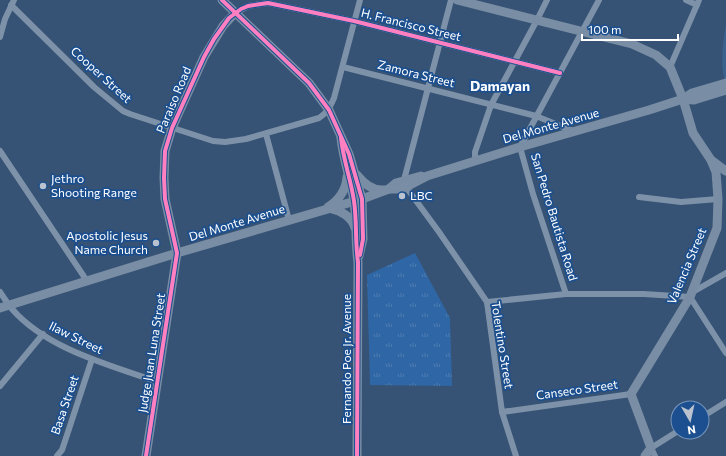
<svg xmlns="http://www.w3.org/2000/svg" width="726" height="456" font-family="Commissioner,sans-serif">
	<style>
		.grass { fill: url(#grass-tufts) }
		.water { fill: #3b618d }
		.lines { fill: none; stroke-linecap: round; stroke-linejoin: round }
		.street { stroke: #7d92a8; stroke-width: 6 }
		.secondary { stroke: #798da4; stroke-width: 9 }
		.cycleway-casing { stroke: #1b4f8f; stroke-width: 6 }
		.cycleway { stroke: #ff80c0; stroke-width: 4 }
		.poi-dot { fill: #b9c2ce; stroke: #1b4f8f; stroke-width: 1.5 }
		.labels { text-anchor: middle; stroke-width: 3.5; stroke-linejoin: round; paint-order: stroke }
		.street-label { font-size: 12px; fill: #fff; stroke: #1b4f8f }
		.poi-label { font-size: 12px; fill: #fff; stroke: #1b4f8f; text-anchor: start }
		.quarter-label { font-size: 14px; font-weight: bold; fill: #fff; stroke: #1b4f8f }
	</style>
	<defs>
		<pattern id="grass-tufts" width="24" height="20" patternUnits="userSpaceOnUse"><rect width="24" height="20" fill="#2f66a5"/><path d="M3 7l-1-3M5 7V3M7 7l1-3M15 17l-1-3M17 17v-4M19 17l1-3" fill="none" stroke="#4e7db2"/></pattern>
	</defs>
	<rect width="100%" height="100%" fill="#365274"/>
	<polygon class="grass" points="415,253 450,318 452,386 370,385 367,275"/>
	<path class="water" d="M726 25V87C720 66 722 46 726 25Z"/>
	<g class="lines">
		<g class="street">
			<polyline points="686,0 697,5"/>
			<path d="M11 5 94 87 123 111 130 114 213 141 225 142 246 139 319 118C327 113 330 107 334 98L360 0"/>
			<polyline points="235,13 248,6 268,3 354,21 560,73"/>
			<polyline points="0,37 5,19 14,0"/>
			<polyline points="343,67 536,116 573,131"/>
			<polyline points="670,67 699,0"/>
			<polyline points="266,134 289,220"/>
			<polyline points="0,151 87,281"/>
			<polyline points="475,161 475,152 491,105 537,20 547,0"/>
			<polyline points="404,180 451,0"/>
			<polyline points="406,187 439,232 487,302 502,412 516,456"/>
			<polyline points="639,197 681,202 718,199"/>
			<path d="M0 292C4 298 8 304 12 309 47 349 109 365 158 382"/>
			<polyline points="691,293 726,273"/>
			<polyline points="566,294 533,194 520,147 599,0"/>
			<polyline points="487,302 566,294 644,294 690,297 726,353"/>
			<polyline points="0,386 43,334"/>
			<polyline points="502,412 631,394"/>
			<polyline points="702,417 726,402"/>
			<polyline points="57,456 62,450 67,435 92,359"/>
			<polyline points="655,456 651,448 678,431"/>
		</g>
		<g class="secondary">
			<polyline points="222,0 309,83 329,110 349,154 362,199 363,239 359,256"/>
			<polyline points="457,0 632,44 656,55 670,67 683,99 693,133 711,160 726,171"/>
			<polyline points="683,99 694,100 726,90"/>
			<path d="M341 138C343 159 351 180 354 201 357 221 355 242 358 262L357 456"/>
			<path d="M357 175C364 184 372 191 384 190"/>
			<polyline points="389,189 396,183 421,176"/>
			<path d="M328 207C339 200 346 190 347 177"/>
			<path d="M329 208C339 210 352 216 355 228"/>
			<polyline points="0,308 177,253 362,199 389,189 396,189 406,187 427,176 520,147 649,110 683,99 692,93 726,83"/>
			<polyline points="146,456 177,253 165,199 164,178 165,151 172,128 204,57 223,26 235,13"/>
			<polyline points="645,456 651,448 631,394 690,297 717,228 718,199 716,172 711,160"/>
		</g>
		<defs>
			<g id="cycleway">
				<polyline points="222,0 309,83 329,110 349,154 362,199 363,239 360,255"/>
				<path d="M341 138C343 159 351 180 354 201 357 221 355 242 358 262L357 456"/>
				<polyline points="146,456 177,253 165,199 164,178 165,151 172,128 204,57 214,39 229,18 241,9 248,6 268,3 354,21 560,73"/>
			</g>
		</defs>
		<use href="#cycleway" class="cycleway-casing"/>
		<use href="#cycleway" class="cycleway"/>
	</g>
	<g class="poi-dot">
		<circle cx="43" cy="186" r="4"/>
		<circle cx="402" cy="196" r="4"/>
		<circle cx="156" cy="243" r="4"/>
	</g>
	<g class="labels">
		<g class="street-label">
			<text transform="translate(411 25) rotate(14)" y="4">H. Francisco Street</text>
			<text transform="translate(416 74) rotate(14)" y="4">Zamora Street</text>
			<text transform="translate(101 75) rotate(42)" y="4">Cooper Street</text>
			<text transform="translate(174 100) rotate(-67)" y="4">Paraiso Road</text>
			<text transform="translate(551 126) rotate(-16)" y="4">Del Monte Avenue</text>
			<text transform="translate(554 217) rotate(73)" y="4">San Pedro Bautista Road</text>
			<text transform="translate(237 223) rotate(-17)" y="4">Del Monte Avenue</text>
			<text transform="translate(687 266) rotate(-67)" y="4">Valencia Street</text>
			<text transform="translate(76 338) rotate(26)" y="4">Ilaw Street</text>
			<text transform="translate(502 345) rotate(81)" y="4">Tolentino Street</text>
			<text transform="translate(152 353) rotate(-81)" y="4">Judge Juan Luna Street</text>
			<text transform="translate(347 359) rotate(-90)" y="4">Fernando Poe Jr. Avenue</text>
			<text transform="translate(577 390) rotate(-8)" y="4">Canseco Street</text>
			<text transform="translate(65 405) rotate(-71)" y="4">Basa Street</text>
		</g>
		<g class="poi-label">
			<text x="51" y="183">Jethro<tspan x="51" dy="14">Shooting Range</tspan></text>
			<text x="410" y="200">LBC</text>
			<text x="148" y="240" text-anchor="end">Apostolic Jesus<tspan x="148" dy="14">Name Church</tspan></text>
		</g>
		<g class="quarter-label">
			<text x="500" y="91">Damayan</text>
		</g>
	</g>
	<g transform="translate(690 420) rotate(171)"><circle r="19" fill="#1b4f8f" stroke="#7695bc"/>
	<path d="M0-3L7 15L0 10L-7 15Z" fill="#b9c2ce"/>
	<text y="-6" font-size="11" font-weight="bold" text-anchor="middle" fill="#ffffff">N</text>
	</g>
	<path d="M582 34v6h96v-6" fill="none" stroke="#ffffff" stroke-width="2"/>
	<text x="588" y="34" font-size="12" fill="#ffffff" stroke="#1b4f8f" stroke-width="3" paint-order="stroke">100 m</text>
</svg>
